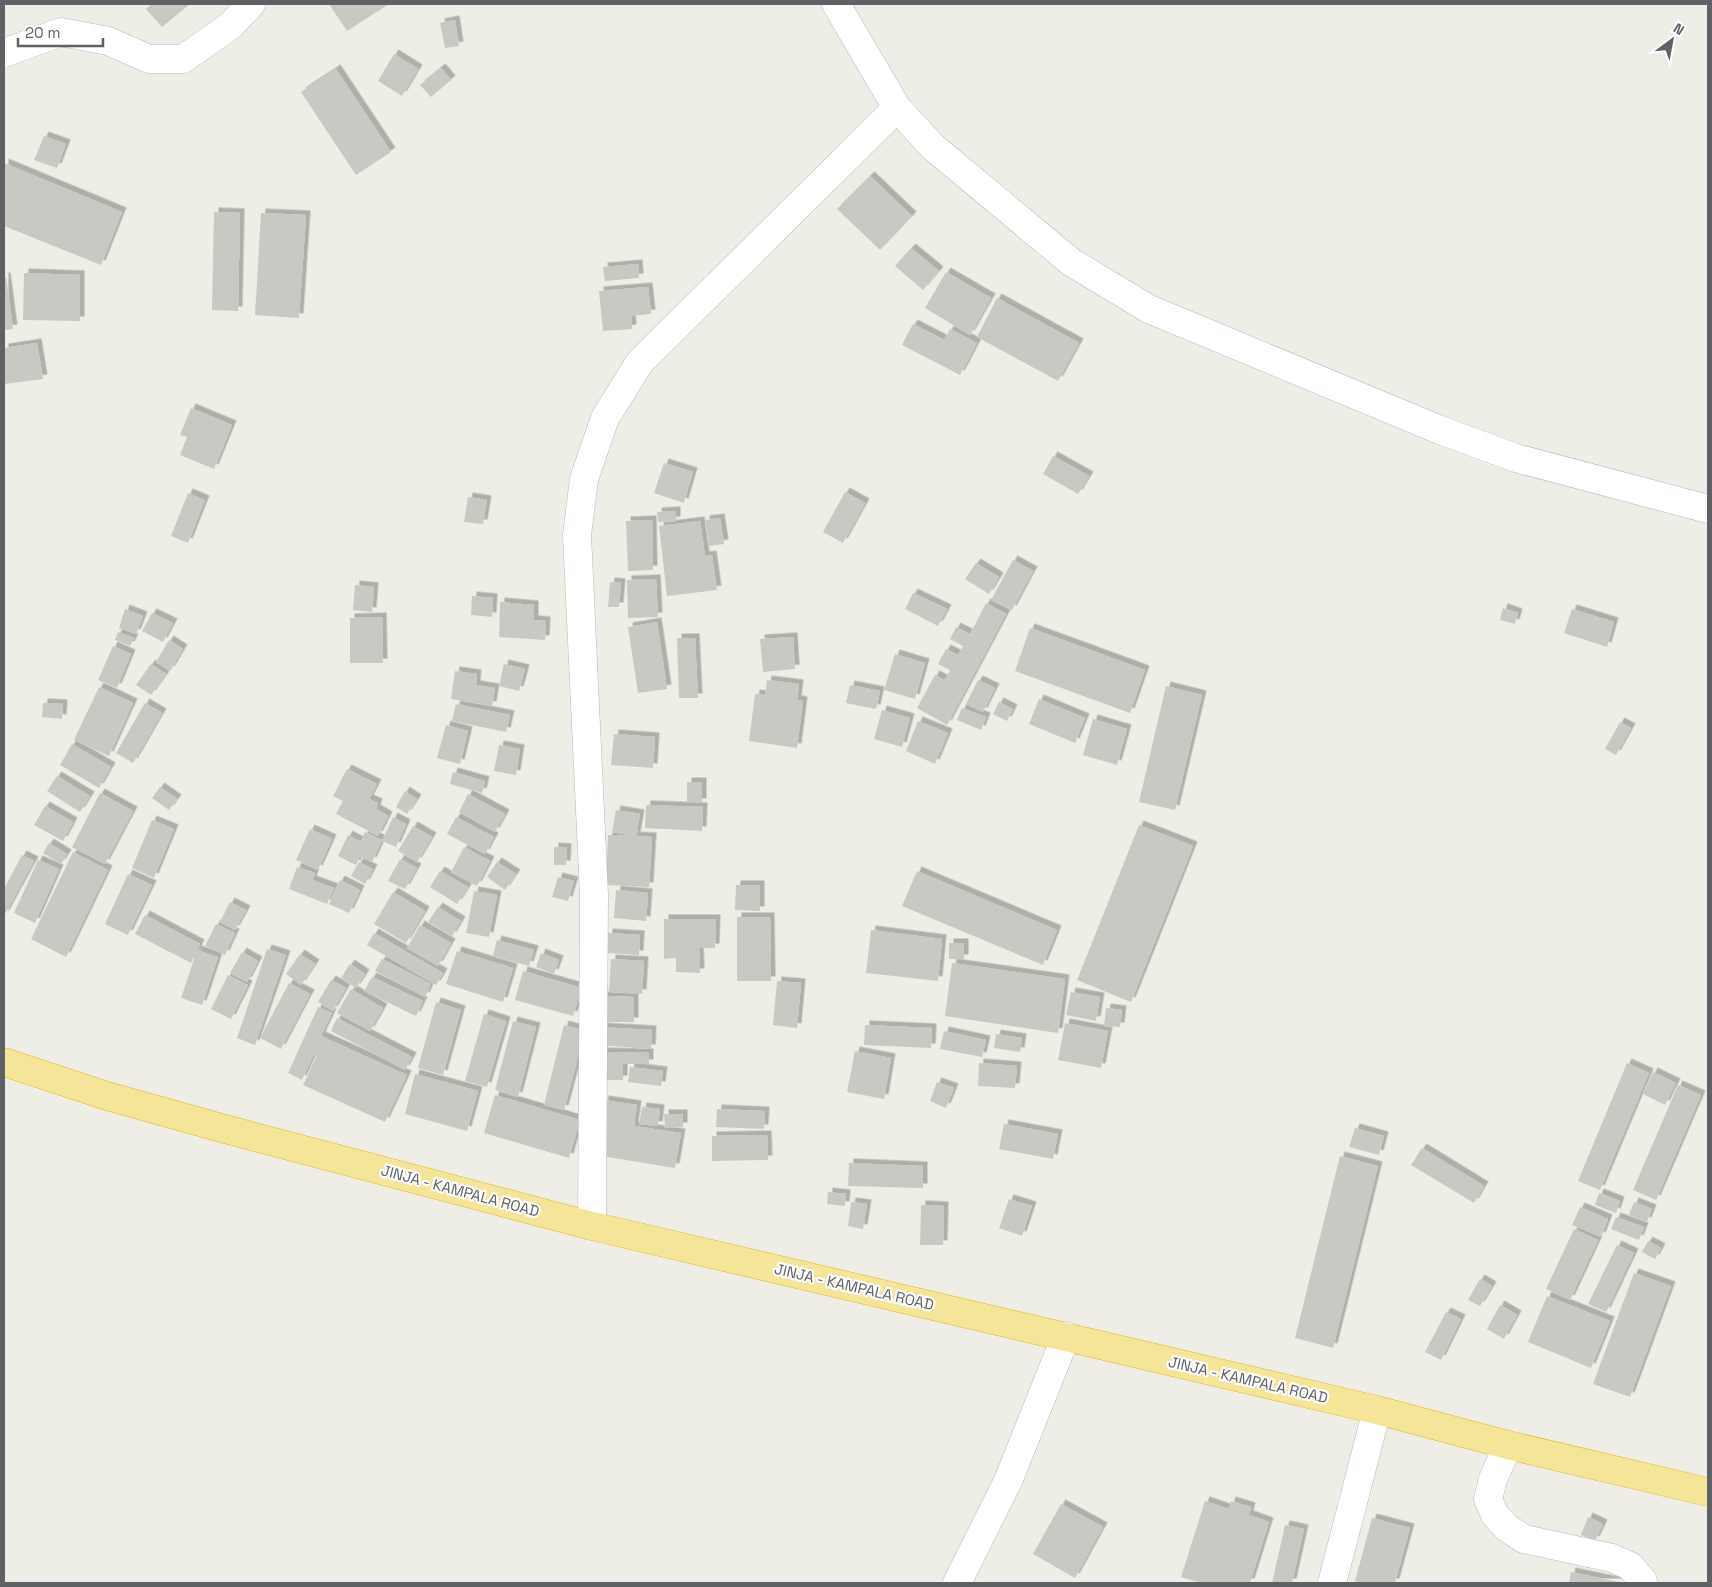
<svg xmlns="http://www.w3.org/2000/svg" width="1712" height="1587" font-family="'Space Grotesk',sans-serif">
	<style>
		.building { fill: #cac8c3; filter: url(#shadow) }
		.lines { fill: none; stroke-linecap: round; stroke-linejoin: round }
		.minor-casing { stroke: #b6b8bc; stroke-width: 29 }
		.highway-casing { stroke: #e2b314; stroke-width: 29 }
		.minor { stroke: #fff; stroke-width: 28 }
		.highway { stroke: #f4e598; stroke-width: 28 }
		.labels { text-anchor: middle; stroke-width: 4.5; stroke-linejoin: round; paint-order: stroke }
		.street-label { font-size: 15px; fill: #5e6165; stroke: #fff }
	</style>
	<defs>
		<filter id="shadow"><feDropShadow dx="4.5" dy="-4.5" stdDeviation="0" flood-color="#0004"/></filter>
	</defs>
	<rect width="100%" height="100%" fill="#efeee6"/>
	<g class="building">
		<polygon points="152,4 190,4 162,27 146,9"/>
		<polygon points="329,4 389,4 347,31"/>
		<polygon points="455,20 459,46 445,48 440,23"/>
		<polygon points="394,54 418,69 402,96 378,81"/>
		<polygon points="441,68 451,80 431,97 420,85"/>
		<polygon points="336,69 391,152 356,175 301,92"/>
		<polygon points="44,136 66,144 57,168 34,160"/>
		<polygon points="4,163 122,212 101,265 4,226"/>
		<polygon points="870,176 912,216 880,250 837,209"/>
		<polygon points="214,212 240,213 238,311 212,310"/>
		<polygon points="261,213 306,215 299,318 255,315"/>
		<polygon points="911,248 939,271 923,290 895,266"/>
		<polygon points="638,264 639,278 605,281 603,267"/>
		<polygon points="946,272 991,298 970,335 925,308"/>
		<polygon points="24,273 80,275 80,321 23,320"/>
		<polygon points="4,277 6,277 13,329 4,330"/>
		<polygon points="648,287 651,314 631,316 632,329 603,331 599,291"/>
		<polygon points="997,298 1079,343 1058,381 977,337"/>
		<polygon points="913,324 944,340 950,329 977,343 960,375 902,345"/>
		<polygon points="37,343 43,379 4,384 4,348"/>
		<polygon points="191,408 232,425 214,469 180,455 187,437 180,435"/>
		<polygon points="1053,456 1089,476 1078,494 1043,474"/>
		<polygon points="664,463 693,472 684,503 654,493"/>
		<polygon points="845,492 865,503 843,543 823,532"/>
		<polygon points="188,493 205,500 188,543 171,536"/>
		<polygon points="468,497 487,500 483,524 464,522"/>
		<polygon points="676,511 676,521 658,522 657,512"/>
		<polygon points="720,518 724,544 709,546 705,520"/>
		<polygon points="652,520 653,570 628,571 626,521"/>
		<polygon points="700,521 705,556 712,555 717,590 667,596 659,526"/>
		<polygon points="1013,560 1033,571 1012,610 991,600"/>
		<polygon points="976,563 999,577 989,594 965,579"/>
		<polygon points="656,579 658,617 628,618 627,580"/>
		<polygon points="610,582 621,583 619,607 608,607"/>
		<polygon points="355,585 374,587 372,612 353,610"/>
		<polygon points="913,593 947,609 938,626 905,609"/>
		<polygon points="472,596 493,598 492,617 471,615"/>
		<polygon points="500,602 534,605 534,620 546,621 545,640 499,637"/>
		<polygon points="986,603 1006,614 947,725 917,708 935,675 945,680 950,670 938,664 946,649 958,655 963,646 950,639 956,627 970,634"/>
		<polygon points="1503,608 1518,613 1515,624 1500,620"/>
		<polygon points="125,609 143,616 136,634 119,628"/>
		<polygon points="1572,609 1614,622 1607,647 1564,633"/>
		<polygon points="152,613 173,623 163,642 142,631"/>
		<polygon points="382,617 383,663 350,663 350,618"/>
		<polygon points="657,622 667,689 638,693 628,627"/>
		<polygon points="1030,628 1145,670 1130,713 1015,671"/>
		<polygon points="118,632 134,638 130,646 115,640"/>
		<polygon points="793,637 795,669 763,672 760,639"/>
		<polygon points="677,638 695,638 698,698 679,698"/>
		<polygon points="169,640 183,649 170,671 156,662"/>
		<polygon points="113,646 131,654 117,688 98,680"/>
		<polygon points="895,654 925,663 915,699 884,690"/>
		<polygon points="151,664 166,674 151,695 136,685"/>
		<polygon points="504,664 525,669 519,691 499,686"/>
		<polygon points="455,671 477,674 476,685 495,688 492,706 451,699"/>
		<polygon points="767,680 799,684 797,700 803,701 797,748 749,741 755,694 765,695"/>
		<polygon points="978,680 995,688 983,712 966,704"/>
		<polygon points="850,685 880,691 876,709 846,703"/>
		<polygon points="1166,686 1202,695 1175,810 1139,802"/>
		<polygon points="99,687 133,703 109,756 74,740"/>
		<polygon points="1039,699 1085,718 1075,743 1029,724"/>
		<polygon points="999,702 1013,709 1007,721 993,714"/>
		<polygon points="43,703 63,704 62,719 42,717"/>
		<polygon points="145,703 162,713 133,763 116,753"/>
		<polygon points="456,704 510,715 506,732 452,721"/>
		<polygon points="962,708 986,717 981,730 957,720"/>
		<polygon points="882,710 910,718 902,747 874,739"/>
		<polygon points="1093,719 1127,729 1117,765 1083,755"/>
		<polygon points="918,721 948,733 935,764 906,751"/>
		<polygon points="1620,722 1631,728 1616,755 1605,749"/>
		<polygon points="446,725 468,731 460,764 437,758"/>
		<polygon points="614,734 655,737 653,768 611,765"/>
		<polygon points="72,744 111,767 99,788 60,765"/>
		<polygon points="499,745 520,749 516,775 494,771"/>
		<polygon points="347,769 377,784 369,799 378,803 376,809 388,816 378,836 336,814 343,801 333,796"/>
		<polygon points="453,772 485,781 482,793 450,784"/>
		<polygon points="57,776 90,796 80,812 47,791"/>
		<rect x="687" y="782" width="15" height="21"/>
		<polygon points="160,787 177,799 169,810 152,798"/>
		<polygon points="405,791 417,799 407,814 396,807"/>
		<polygon points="100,793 133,811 105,864 72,847"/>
		<polygon points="468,794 505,814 495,832 459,812"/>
		<polygon points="646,805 703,807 702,831 645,828"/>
		<polygon points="45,806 73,822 63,841 34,825"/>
		<polygon points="616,810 640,814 636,836 612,832"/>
		<polygon points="393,817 406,824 396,847 382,841"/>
		<polygon points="456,817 494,837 485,854 447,834"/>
		<polygon points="152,820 174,829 154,878 132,868"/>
		<polygon points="1139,825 1193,846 1131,1002 1077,980"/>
		<polygon points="413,826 432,837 417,862 398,851"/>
		<polygon points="310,829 332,839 318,870 296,860"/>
		<polygon points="365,832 382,840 372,862 360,856 356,865 338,856 348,835 361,842"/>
		<polygon points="608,835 652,837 649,887 606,885"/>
		<polygon points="49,843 67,854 61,864 43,853"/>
		<polygon points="464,847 490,861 477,886 451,872"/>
		<polygon points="554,847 567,848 566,865 554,865"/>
		<polygon points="73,852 108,870 66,957 31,939"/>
		<polygon points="22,855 34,861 4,916 4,889"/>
		<polygon points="400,859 417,868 405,889 388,881"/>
		<polygon points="38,860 59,869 35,923 14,913"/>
		<polygon points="359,862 373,869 365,884 351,876"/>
		<polygon points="497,862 516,874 505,890 487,877"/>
		<polygon points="297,867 315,873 312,880 334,888 327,904 289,889"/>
		<polygon points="440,871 468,887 457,904 430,887"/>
		<polygon points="917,871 1057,930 1043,965 902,906"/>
		<polygon points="128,874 152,885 128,935 105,924"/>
		<polygon points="558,877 574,881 568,901 552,897"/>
		<polygon points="340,880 360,890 349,913 329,904"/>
		<polygon points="736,885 760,885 760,911 735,910"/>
		<polygon points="616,890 648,893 646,921 614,918"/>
		<polygon points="474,891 497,895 489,937 466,933"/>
		<polygon points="393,892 425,911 406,943 374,924"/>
		<polygon points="230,902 246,910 235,930 220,922"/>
		<polygon points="438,907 461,921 452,936 428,922"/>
		<polygon points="145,915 200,944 197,950 218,957 202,1005 181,998 197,950 191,963 135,934"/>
		<polygon points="737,917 770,917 771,981 737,981"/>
		<polygon points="664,919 716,919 715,948 699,948 700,973 676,972 676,958 664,959"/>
		<polygon points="216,924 235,933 225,955 205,946"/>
		<polygon points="420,925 451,943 438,966 407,948"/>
		<polygon points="871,930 942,939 938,981 866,973"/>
		<polygon points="374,933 443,973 436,985 367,945"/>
		<polygon points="608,933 640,935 639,955 607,953"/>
		<polygon points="497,940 534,950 529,966 493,956"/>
		<rect x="949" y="943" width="15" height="16"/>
		<polygon points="267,949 286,955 255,1045 237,1038"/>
		<polygon points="457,951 513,968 503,1002 446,984"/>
		<polygon points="242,952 258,961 247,982 230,973"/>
		<polygon points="541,953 559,960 554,974 536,967"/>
		<polygon points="300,954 315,964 301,985 286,974"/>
		<polygon points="382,959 431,984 425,997 375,971"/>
		<polygon points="611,959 644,961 642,994 609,992"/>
		<polygon points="952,963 1065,979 1058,1033 945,1016"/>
		<polygon points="350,964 365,974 356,988 341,978"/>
		<polygon points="523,971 582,988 573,1016 515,1000"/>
		<polygon points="228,975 248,985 231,1019 211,1009"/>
		<polygon points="372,977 423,1001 416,1016 364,991"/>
		<polygon points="331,980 346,988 333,1011 318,1002"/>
		<polygon points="777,981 801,983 797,1028 773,1025"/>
		<polygon points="289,983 310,994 281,1049 260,1038"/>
		<polygon points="351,989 383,1008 370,1031 337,1013"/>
		<polygon points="1071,992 1100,997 1096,1021 1066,1015"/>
		<polygon points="601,996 634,997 634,1022 601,1022"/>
		<polygon points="436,1002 461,1010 443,1075 418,1068"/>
		<polygon points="318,1007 332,1013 321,1036 407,1075 385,1122 303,1085 317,1055 314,1054 302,1080 288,1073"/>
		<polygon points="1106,1008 1122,1010 1120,1027 1104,1026"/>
		<polygon points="484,1014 506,1021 487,1087 465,1081"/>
		<polygon points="337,1018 412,1057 405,1070 331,1031"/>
		<polygon points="513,1021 536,1027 518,1097 495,1090"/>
		<polygon points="1065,1023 1108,1031 1101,1068 1058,1060"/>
		<polygon points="564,1025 585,1031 564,1110 544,1105"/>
		<polygon points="865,1025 932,1028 931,1048 864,1045"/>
		<polygon points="598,1027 652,1030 651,1049 597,1045"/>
		<polygon points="944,1031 986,1040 982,1057 940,1049"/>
		<polygon points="996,1034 1022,1038 1020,1052 994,1048"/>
		<polygon points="855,1051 891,1058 884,1099 847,1092"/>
		<polygon points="598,1052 649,1053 649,1064 623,1064 623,1080 598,1080"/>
		<polygon points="979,1063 1017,1066 1015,1088 978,1086"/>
		<polygon points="1627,1063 1649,1073 1600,1190 1578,1181"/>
		<polygon points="630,1067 663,1071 661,1086 628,1082"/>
		<polygon points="1653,1072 1676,1083 1665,1105 1643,1094"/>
		<polygon points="415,1074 478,1091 467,1131 405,1114"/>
		<polygon points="937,1082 954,1088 946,1108 930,1101"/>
		<polygon points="1678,1085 1701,1095 1656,1200 1633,1190"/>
		<polygon points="495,1095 580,1120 569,1158 484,1133"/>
		<polygon points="604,1100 637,1105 634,1126 681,1133 675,1168 595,1155"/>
		<polygon points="642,1107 660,1109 658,1126 639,1124"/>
		<polygon points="717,1109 765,1111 764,1129 716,1127"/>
		<polygon points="664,1114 683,1114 683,1127 665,1128"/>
		<polygon points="1004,1124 1058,1134 1053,1159 999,1149"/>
		<polygon points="1355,1128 1384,1136 1379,1155 1349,1147"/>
		<polygon points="767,1135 768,1160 712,1161 712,1136"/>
		<polygon points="1422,1148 1484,1186 1474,1203 1411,1165"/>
		<polygon points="1340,1156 1378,1166 1333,1348 1295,1338"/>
		<polygon points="849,1163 923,1166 923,1188 848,1186"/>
		<polygon points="828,1192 846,1194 845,1206 827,1204"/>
		<polygon points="1599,1193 1620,1201 1616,1213 1595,1205"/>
		<polygon points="1009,1199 1032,1206 1022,1236 999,1228"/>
		<polygon points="851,1202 867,1204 863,1229 848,1226"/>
		<polygon points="1634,1202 1652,1209 1647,1222 1629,1215"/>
		<polygon points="921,1205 944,1206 943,1245 920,1245"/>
		<polygon points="1580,1207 1608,1219 1601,1237 1572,1225"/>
		<polygon points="1616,1217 1644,1227 1639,1240 1611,1229"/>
		<polygon points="1574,1229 1598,1240 1570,1300 1546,1289"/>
		<polygon points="1648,1241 1661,1248 1655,1259 1642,1252"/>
		<polygon points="1617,1245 1634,1253 1606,1312 1588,1304"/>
		<polygon points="1634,1273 1671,1286 1630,1397 1593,1384"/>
		<polygon points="1480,1279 1492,1286 1480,1306 1468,1300"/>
		<polygon points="1547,1296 1610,1321 1591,1368 1528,1342"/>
		<polygon points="1500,1305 1517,1315 1504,1339 1487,1329"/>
		<polygon points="1446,1312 1461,1319 1441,1360 1425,1352"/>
		<polygon points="1205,1501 1229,1509 1231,1501 1251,1507 1249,1515 1269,1522 1250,1583 1201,1583 1181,1577"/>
		<polygon points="1061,1504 1103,1527 1075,1578 1033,1554"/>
		<polygon points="1588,1517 1603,1524 1595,1541 1581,1535"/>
		<polygon points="1372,1518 1410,1528 1395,1583 1363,1583 1355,1581"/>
		<polygon points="1285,1525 1304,1529 1292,1583 1272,1583"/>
		<polygon points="1571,1572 1619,1582 1619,1583 1569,1583"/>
	</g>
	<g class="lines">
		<defs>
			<g id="minor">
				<polyline points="836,4 897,108 933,147 1071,262 1149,309 1440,430 1516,458 1708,509"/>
				<polyline points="4,53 61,32 108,41 149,59 183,59 230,26 251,4"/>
				<polyline points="592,1226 594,895 577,535 584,479 605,418 640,362 897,108"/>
				<polyline points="1508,1445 1493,1479 1488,1499 1495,1515 1507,1528 1524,1539 1612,1558 1630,1566 1643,1581 1643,1583"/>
				<polyline points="957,1583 1008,1481 1066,1336"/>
				<polyline points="1332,1583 1377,1410"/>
			</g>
			<polyline id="highway" points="4,1062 107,1096 225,1129 592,1226 1377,1410 1508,1445 1708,1492"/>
		</defs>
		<use href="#minor" class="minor-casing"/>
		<use href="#highway" class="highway-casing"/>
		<use href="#minor" class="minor"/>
		<use href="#highway" class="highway"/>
	</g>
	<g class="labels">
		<g class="street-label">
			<text transform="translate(460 1191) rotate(15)" y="5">JINJA - KAMPALA ROAD</text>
			<text transform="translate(854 1287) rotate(13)" y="5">JINJA - KAMPALA ROAD</text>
			<text transform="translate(1248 1380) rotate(13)" y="5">JINJA - KAMPALA ROAD</text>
		</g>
	</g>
	<rect width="1712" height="1587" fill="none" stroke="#5e6165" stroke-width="10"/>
	<g transform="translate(1672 40) rotate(32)" stroke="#ffffff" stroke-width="4" paint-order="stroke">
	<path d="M0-4L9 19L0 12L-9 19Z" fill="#5e6165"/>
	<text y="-8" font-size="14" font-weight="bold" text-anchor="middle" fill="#5e6165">N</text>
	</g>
	<path d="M18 38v8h85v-8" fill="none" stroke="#5e6165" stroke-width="2.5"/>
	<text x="25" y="38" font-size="15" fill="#5e6165" stroke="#ffffff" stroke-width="4" paint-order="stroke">20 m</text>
</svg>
